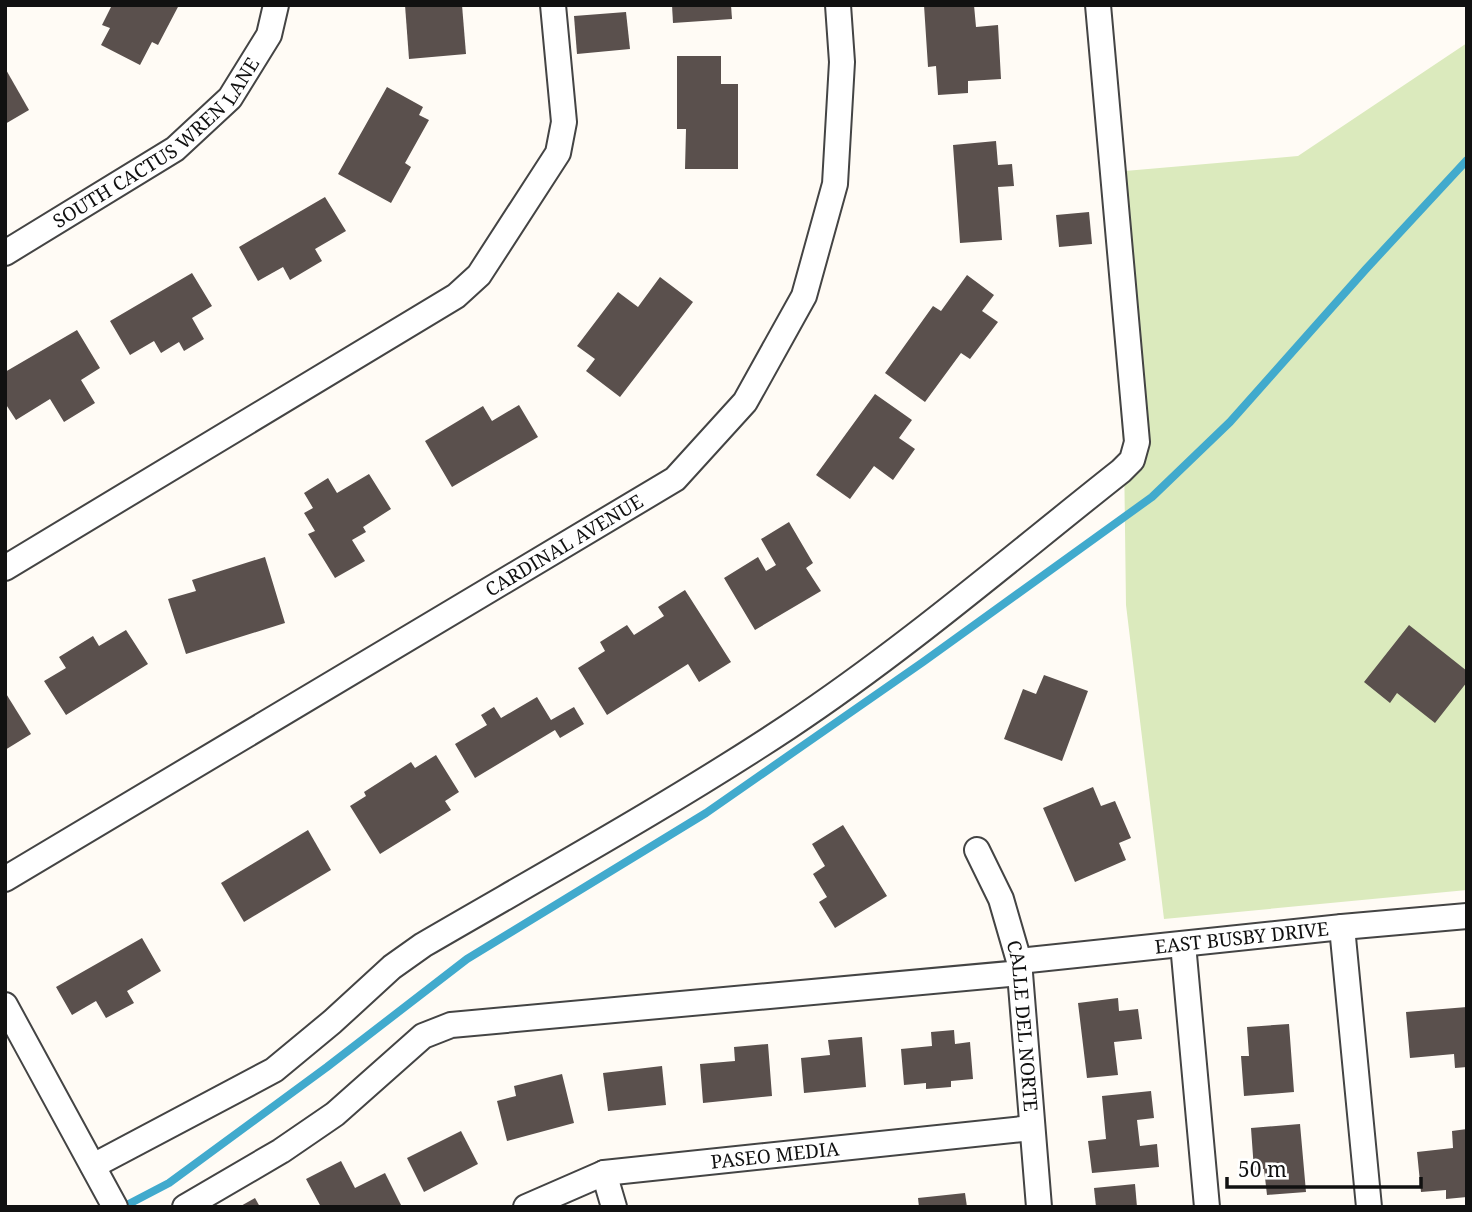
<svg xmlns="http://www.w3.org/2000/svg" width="1472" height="1212" font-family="'Noto Serif',serif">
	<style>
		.green { fill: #dbeabd }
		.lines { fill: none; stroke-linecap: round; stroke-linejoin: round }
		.stream { stroke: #41aacd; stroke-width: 8 }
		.building { fill: #5a504d }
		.minor-casing { stroke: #444; stroke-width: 28 }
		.minor { stroke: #fff; stroke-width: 24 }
		.labels { text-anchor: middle; stroke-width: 7; stroke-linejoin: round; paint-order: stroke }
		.street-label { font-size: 19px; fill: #111; stroke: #fff }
	</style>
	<rect width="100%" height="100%" fill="#fffbf5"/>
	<polygon class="green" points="1467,43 1467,890 1164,919 1126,605 1124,453 1100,176 1125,171 1298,156"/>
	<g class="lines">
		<polyline class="stream" points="123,1207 169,1183 327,1067 467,959 706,813 923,662 1152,497 1230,422 1366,269 1467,160"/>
	</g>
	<g class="building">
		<polygon points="112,5 179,5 158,45 152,42 140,65 101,45 110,28 102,25"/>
		<polygon points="405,5 462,5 466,54 409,59"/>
		<polygon points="672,5 731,5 732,19 673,23"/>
		<polygon points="924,5 974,5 976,27 998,25 1001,79 968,81 968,93 938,95 936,66 928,67"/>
		<polygon points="626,12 630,49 577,54 574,16"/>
		<polygon points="677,56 721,56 721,84 738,84 738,169 685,169 686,129 677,129"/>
		<polygon points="5,68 29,110 5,124"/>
		<polygon points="387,87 423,107 419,115 429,120 405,163 411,167 391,203 338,174"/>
		<polygon points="996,141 998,165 1012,164 1014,186 998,187 1002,240 960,243 953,145"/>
		<polygon points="325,197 346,231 315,249 322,261 290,280 283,267 258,281 239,247"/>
		<polygon points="1089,212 1092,244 1059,247 1056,215"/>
		<polygon points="192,273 212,306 192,318 204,339 184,351 179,342 161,353 154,341 130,355 110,321"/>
		<polygon points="967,275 994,295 982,311 998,322 970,359 961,353 925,402 885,373 933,306 941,311"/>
		<polygon points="660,277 693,302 620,397 586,371 595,359 577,346 618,292 638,307"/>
		<polygon points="77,330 100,368 81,380 95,403 64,422 50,399 16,420 5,403 5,372"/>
		<polygon points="875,394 912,420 899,438 915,449 893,480 874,466 850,499 816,475"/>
		<polygon points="519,405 538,437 452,487 425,441 483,406 492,421"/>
		<polygon points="369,474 391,509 363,527 366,532 352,540 365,561 335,578 308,534 315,531 304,513 313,508 304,493 328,478 337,493"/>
		<polygon points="789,522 813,563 806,568 821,591 755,630 724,578 758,557 766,571 776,565 761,539"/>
		<polygon points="265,557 285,623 186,654 168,599 196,591 192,580"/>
		<polygon points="685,590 731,662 699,682 688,664 607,715 578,668 605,651 600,642 627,625 634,635 664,616 658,607"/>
		<polygon points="1409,625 1467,671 1467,682 1435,723 1397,693 1390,703 1364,682"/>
		<polygon points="126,630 148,664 66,715 44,681 66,668 59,657 93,636 99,646"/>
		<polygon points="1044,675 1088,691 1062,761 1004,739 1023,689 1036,694"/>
		<polygon points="5,692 31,734 5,750"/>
		<polygon points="537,697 551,720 574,707 584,724 560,738 555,730 475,778 455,744 487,725 481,715 494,707 501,718"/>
		<polygon points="436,755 459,792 445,801 451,810 380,854 350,806 366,796 364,792 411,762 415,768"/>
		<polygon points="1093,787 1101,806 1115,801 1131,838 1119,843 1126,860 1075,882 1043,808"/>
		<polygon points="843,825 887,896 835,928 819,902 827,897 813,874 825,866 812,844"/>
		<polygon points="308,830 331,870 244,922 221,883"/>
		<polygon points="142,938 161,971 127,991 134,1003 106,1018 96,1001 72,1015 56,987"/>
		<polygon points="1118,998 1119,1011 1138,1009 1142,1039 1114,1042 1118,1075 1087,1078 1078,1003"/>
		<polygon points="1467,1007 1467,1067 1455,1068 1454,1054 1410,1058 1406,1012"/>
		<polygon points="1289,1024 1294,1092 1244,1096 1241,1056 1249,1056 1247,1027"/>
		<polygon points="954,1030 955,1044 970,1042 973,1079 951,1081 951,1087 926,1089 926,1083 904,1085 901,1049 932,1046 931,1032"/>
		<polygon points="862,1037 866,1087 804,1093 801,1058 830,1055 828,1040"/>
		<polygon points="768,1044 772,1096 703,1103 700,1064 735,1061 734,1047"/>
		<polygon points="662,1066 666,1105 608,1111 603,1073"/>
		<polygon points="562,1074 574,1123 507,1141 497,1101 516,1096 514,1086"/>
		<polygon points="1151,1091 1154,1118 1137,1120 1140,1146 1157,1144 1159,1167 1092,1173 1088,1141 1106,1139 1102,1096"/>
		<polygon points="1300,1124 1306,1192 1267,1195 1264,1169 1254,1170 1251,1128"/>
		<polygon points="1467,1129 1467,1197 1446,1199 1446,1190 1421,1192 1417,1152 1453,1148 1452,1131"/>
		<polygon points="461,1131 478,1164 424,1192 407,1158"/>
		<polygon points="341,1161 355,1188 385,1173 402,1207 321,1207 306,1179"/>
		<polygon points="1135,1184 1137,1207 1096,1207 1094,1188"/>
		<polygon points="965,1193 967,1207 919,1207 918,1198"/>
		<polygon points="255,1198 260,1207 239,1207"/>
	</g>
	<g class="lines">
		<defs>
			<g id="minor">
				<path id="s1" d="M5 253 175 149 230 98 269 35 276 5"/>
				<polyline points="5,568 456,296 479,275 558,153 564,122 553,5"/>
				<path id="s2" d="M977 850 1001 899 1019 961 1039 1207"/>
				<path id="s3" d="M5 879 675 479 745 402 804 296 835 184 842 62 838 5"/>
				<polyline points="1342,927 1369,1207"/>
				<polyline points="1183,944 1207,1207"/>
				<path id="s4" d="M1019 961 1342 927 1467 916"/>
				<polyline points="5,1005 115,1207"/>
				<path d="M93 1166 274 1070 332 1022 392 967 423 945C545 874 670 805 788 727 904 650 1011 558 1121 471L1132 460 1137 442 1098 5"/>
				<polyline points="604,1173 614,1207"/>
				<polyline points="185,1207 281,1151 335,1114 423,1036 451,1025 1020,973"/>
				<path id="s5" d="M526 1207 604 1173 1032 1128"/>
			</g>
		</defs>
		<use href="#minor" class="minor-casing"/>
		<use href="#minor" class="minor"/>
	</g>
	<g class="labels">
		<g class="street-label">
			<text dy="7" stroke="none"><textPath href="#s1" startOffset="189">SOUTH CACTUS WREN LANE</textPath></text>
			<text dy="7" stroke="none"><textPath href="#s3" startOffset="651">CARDINAL AVENUE</textPath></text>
			<text dy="7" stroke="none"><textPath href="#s4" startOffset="224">EAST BUSBY DRIVE</textPath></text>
			<text dy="7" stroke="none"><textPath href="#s2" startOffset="184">CALLE DEL NORTE</textPath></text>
			<text dy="7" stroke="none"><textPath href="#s5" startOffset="257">PASEO MEDIA</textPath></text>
		</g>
	</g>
	<rect width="1472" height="1212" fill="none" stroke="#111111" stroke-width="14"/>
	<path d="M1227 1177v10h194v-10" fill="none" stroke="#111111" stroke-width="3.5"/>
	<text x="1238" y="1177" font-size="21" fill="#111111" stroke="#ffffff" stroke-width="5" paint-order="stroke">50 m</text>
</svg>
